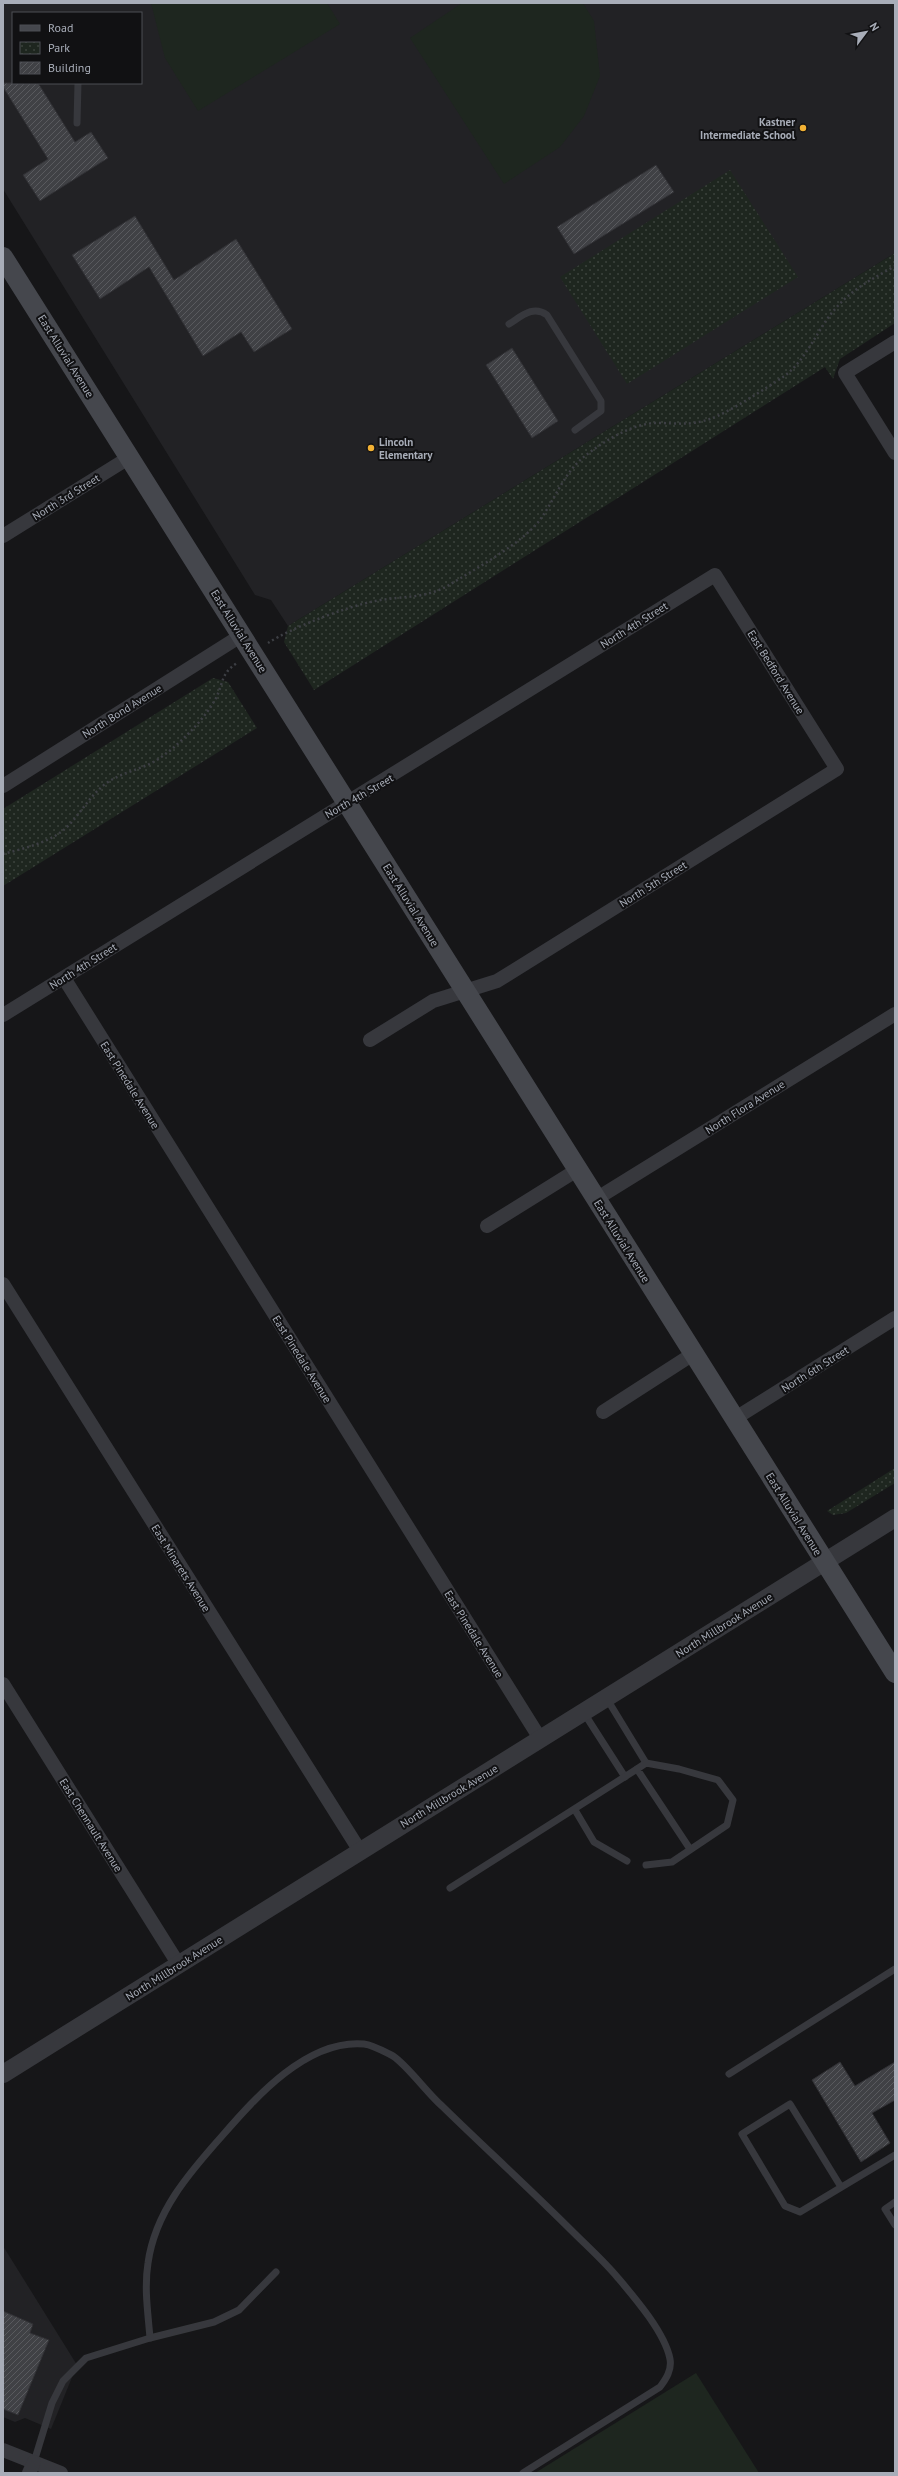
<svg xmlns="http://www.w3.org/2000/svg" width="898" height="2476" font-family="'PT Sans',sans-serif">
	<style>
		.built { fill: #222225; fill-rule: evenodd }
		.green { fill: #1e261f }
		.park { fill: url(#park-dots) }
		.building { fill: url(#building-hatch); stroke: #303034 }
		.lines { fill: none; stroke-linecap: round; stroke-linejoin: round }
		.path { stroke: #3d3f44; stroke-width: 2.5; stroke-dasharray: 2 3; stroke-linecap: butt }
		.service { stroke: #37383d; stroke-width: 7 }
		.minor { stroke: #37383d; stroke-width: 14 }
		.tertiary { stroke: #37383d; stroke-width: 18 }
		.secondary { stroke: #45474d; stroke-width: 20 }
		.poi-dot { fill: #f2b134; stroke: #111113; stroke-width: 1.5 }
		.labels { text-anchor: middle; stroke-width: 4; stroke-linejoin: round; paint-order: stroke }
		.poi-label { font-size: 11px; font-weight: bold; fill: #a8adb8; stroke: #111113; text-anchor: end }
		.street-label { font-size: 11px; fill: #a8adb8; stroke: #111113 }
	</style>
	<defs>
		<pattern id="park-dots" width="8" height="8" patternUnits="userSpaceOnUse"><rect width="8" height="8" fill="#1e261f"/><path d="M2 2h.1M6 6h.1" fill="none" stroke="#3c433d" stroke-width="1.8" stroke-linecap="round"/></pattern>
		<pattern id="building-hatch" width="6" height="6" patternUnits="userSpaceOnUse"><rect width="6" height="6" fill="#404145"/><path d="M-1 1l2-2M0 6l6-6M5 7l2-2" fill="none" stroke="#595a5e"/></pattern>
	</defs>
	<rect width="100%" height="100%" fill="#161618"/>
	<g class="built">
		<path d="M3 3H895V253L288 626 271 600 255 595 3 189ZM13 13H141V83H13Z"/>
		<polygon points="3,2246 77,2365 51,2429 25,2418 15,2422 3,2417"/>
	</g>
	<g class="green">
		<polygon points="151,3 327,3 340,24 198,111 165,58"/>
		<polygon points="462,3 583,3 594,21 600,76 584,116 560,147 504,184 410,38"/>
		<polygon points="696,2373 759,2473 535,2473"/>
	</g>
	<g class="park">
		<polygon points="730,170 798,277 627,384 560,277"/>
		<polygon points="895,253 895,323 840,359 833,379 825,367 314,690 284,642 288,626"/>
		<polygon points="213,678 228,682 257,728 3,886 3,809"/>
		<polygon points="895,1468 895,1483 846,1513 833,1515 827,1511"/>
	</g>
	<g class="building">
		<polygon points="3,83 38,83 75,142 91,132 108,158 40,201 23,175 48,159 3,87"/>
		<polygon points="656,165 674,192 574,254 557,227"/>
		<polygon points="135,216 174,280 236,239 292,329 254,352 241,332 203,356 149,267 100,299 72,255"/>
		<polygon points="512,348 558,421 532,438 486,365"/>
		<polygon points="840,2062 855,2086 895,2062 895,2100 872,2113 890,2143 861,2162 812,2080"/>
		<polygon points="3,2311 33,2324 30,2333 49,2340 18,2415 3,2409"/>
	</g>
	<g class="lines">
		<g class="path">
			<path d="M268 643C293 627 346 607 375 601 400 596 426 599 449 585 474 570 522 543 539 521 555 500 564 472 585 456 604 441 633 423 657 423 678 423 689 426 710 419 726 414 768 387 783 377 808 359 816 330 836 308 852 289 874 278 895 266"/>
			<path d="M3 854C25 848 53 842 69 825 83 810 91 794 108 782 120 774 134 771 147 765 162 759 177 745 188 734 198 724 208 712 215 700 224 683 220 674 237 663"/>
		</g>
		<g class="service">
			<polyline points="77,123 78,83"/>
			<path d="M509 324C522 316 533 305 547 315L601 401V411L575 430"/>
			<polyline points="607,1699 646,1763"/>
			<polyline points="584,1713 625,1777"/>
			<polyline points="575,1810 594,1842 627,1861"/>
			<polyline points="646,1865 672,1862 727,1825 733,1800 718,1780 679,1769 646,1763 637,1769 690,1849"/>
			<polyline points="450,1888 637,1769"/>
			<polyline points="729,2074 895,1969"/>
			<polyline points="841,2187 790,2104 742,2134 785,2206 800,2212 895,2155"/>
			<polyline points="895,2202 885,2209 895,2225"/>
			<path d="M150 2338C148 2313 144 2288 148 2263 155 2212 189 2173 222 2136 256 2097 307 2039 364 2044 373 2045 385 2052 393 2056 408 2066 427 2093 442 2106 485 2148 529 2188 572 2231 587 2246 604 2261 618 2278 635 2298 665 2333 670 2359 672 2370 666 2379 660 2387L523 2473"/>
			<polyline points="34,2462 52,2403 63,2381 86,2358 150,2338 214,2322 239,2310 276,2272"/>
		</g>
		<g class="minor">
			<polyline points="895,342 845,373 895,453"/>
			<polyline points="3,536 130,457"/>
			<polyline points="3,786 242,635"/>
			<polyline points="64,978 541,1740"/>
			<polyline points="3,1015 715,575 837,769 497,981 433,1001 370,1040"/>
			<polyline points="596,1199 895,1014"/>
			<polyline points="487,1226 577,1170"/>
			<polyline points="3,1284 360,1851"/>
			<polyline points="603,1412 693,1354"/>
			<polyline points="734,1419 895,1318"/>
			<polyline points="3,1684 179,1965"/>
			<polyline points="3,2450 61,2473"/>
			<polyline points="29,2473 34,2462"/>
		</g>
		<polyline class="tertiary" points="3,2074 895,1518"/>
		<polyline class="secondary" points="3,257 895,1673"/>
	</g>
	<g class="poi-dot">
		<circle cx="803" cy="128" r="4"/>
		<circle cx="371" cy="448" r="4"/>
	</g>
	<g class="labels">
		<g class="poi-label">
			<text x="795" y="126">Kastner<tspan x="795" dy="13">Intermediate School</tspan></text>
			<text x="379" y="446" text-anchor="start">Lincoln<tspan x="379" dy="13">Elementary</tspan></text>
		</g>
		<g class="street-label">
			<text transform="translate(66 356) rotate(58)" y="4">East Alluvial Avenue</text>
			<text transform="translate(66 497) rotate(-32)" y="4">North 3rd Street</text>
			<text transform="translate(634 625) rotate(-32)" y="4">North 4th Street</text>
			<text transform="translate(239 631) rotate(58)" y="4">East Alluvial Avenue</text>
			<text transform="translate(776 672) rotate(58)" y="4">East Bedford Avenue</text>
			<text transform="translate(122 711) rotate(-32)" y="4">North Bond Avenue</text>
			<text transform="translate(359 796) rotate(-30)" y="4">North 4th Street</text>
			<text transform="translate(653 884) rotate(-32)" y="4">North 5th Street</text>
			<text transform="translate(411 905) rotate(58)" y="4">East Alluvial Avenue</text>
			<text transform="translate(83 966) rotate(-32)" y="4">North 4th Street</text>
			<text transform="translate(130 1085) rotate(58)" y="4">East Pinedale Avenue</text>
			<text transform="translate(745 1107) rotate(-32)" y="4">North Flora Avenue</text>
			<text transform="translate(622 1241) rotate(58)" y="4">East Alluvial Avenue</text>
			<text transform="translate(302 1359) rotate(58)" y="4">East Pinedale Avenue</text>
			<text transform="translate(815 1369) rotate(-32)" y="4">North 6th Street</text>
			<text transform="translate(794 1514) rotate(58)" y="4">East Alluvial Avenue</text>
			<text transform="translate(181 1568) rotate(58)" y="4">East Minarets Avenue</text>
			<text transform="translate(724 1625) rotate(-32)" y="4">North Millbrook Avenue</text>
			<text transform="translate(474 1634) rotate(58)" y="4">East Pinedale Avenue</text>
			<text transform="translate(449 1796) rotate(-31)" y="4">North Millbrook Avenue</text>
			<text transform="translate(91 1825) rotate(58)" y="4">East Chennault Avenue</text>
			<text transform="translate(174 1968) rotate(-32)" y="4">North Millbrook Avenue</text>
		</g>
	</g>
	<rect width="898" height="2476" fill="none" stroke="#a8adb8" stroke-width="8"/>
	<rect x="12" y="12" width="130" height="72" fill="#111113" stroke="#4d4f55"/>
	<rect x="20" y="25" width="20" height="6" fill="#45474d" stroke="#4d4f55"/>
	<text x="48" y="32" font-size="12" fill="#a8adb8">Road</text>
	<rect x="20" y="42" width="20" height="12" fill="url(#park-dots)" stroke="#4d4f55"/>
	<text x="48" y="52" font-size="12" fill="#a8adb8">Park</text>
	<rect x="20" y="62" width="20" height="12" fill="url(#building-hatch)" stroke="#4d4f55"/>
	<text x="48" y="72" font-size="12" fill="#a8adb8">Building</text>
	<g transform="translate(866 32) rotate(58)" stroke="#111113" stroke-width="3" paint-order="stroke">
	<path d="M0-3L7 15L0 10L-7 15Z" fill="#a8adb8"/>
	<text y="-6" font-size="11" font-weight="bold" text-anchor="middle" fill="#a8adb8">N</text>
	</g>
</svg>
